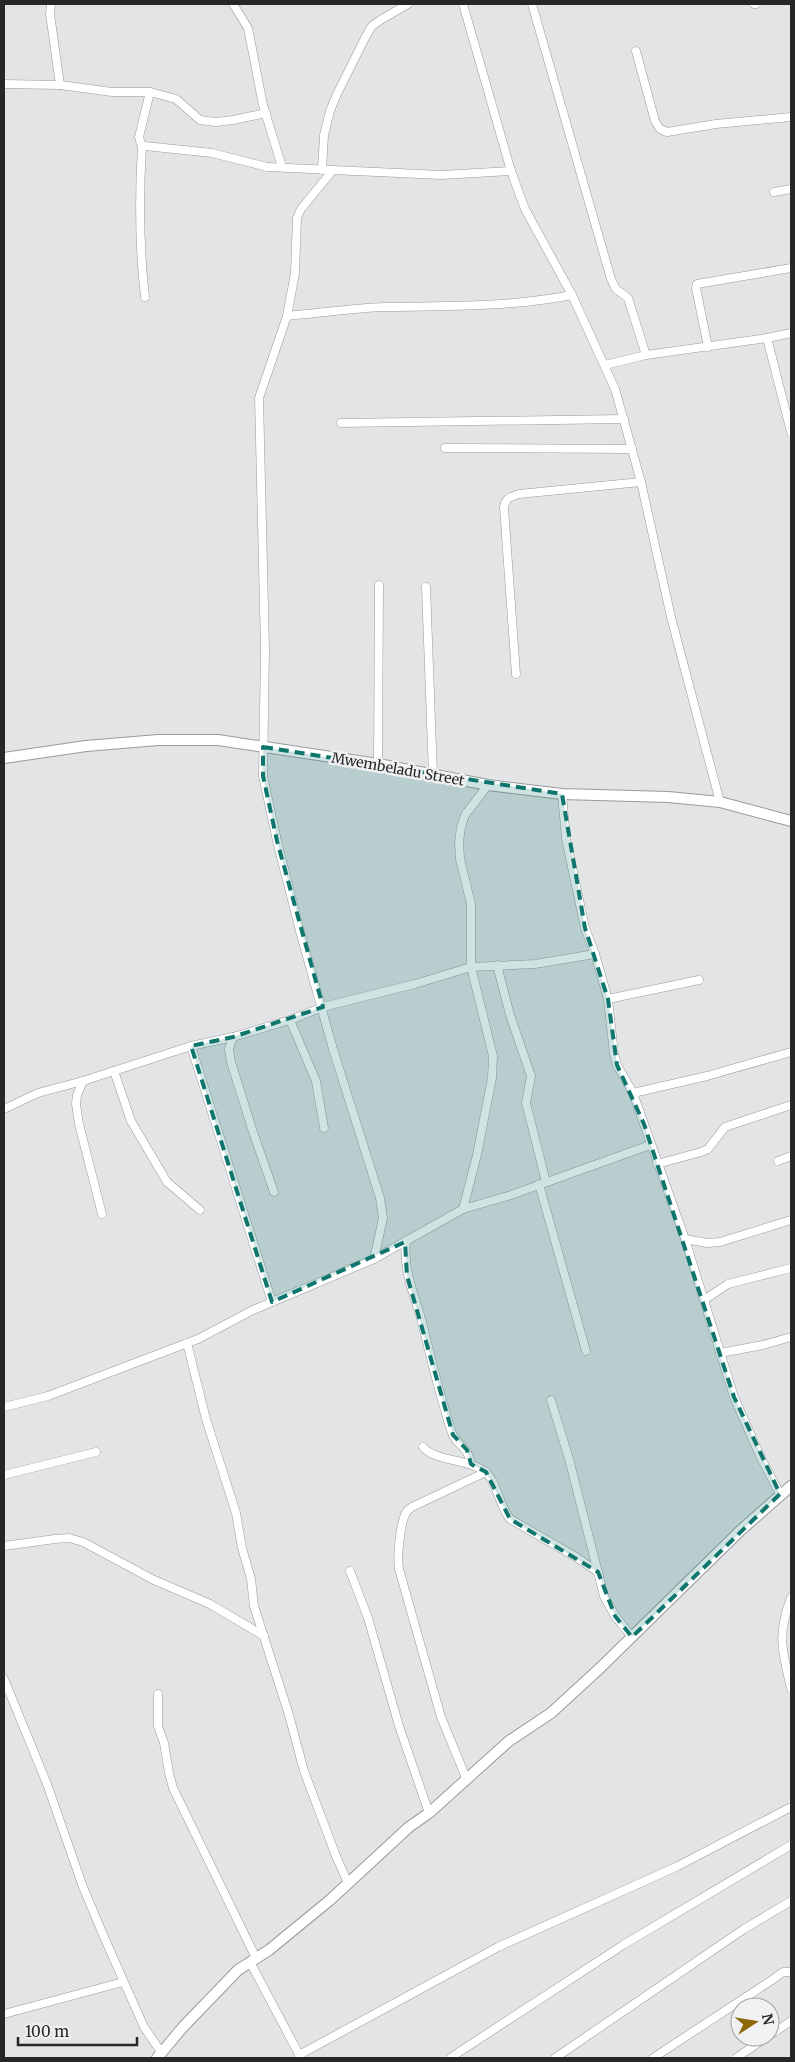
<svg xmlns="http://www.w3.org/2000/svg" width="795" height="2062" font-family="Merriweather,serif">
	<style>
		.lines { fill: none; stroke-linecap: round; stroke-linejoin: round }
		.street-casing { stroke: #9a9a9c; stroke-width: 9 }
		.secondary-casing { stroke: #9a9a9c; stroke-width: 12 }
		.street { stroke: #fff; stroke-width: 8 }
		.secondary { stroke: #fff; stroke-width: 10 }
		.marked { fill: #0f766e; fill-opacity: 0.2; stroke: #0f766e; stroke-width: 4; stroke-dasharray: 10 6; stroke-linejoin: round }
		.labels { text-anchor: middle; stroke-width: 5; stroke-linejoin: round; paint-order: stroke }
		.street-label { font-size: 14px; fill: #262727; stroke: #f0f1f3 }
	</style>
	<rect width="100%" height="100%" fill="#e3e4e6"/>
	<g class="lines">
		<defs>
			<g id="street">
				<polyline points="51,4 50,14 60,85"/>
				<polyline points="233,4 248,28 263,105 282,167"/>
				<polyline points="463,4 511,171 525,209 572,295 615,389 641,482 671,617 720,802"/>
				<polyline points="532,4 611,279 616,289 628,298 646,355"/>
				<polyline points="754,4 756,4"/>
				<polyline points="636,51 655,121 660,129 667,132 716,124 791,117"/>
				<polyline points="4,84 60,85 112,92 150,92 176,99 200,120 216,122 233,120 266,113"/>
				<polyline points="150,92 139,137 141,144 145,146 212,153 267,167 442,175 511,171"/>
				<path d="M142 145C139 196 139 246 145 297"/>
				<polyline points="322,170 324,135 330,111 337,94 366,36 372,26 382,19 408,4"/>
				<polyline points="333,170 301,209 297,218 295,273 287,316 259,398 265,649 263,776 277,841 301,935 333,1049 380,1198 383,1218 374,1259"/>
				<polyline points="774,192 791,189"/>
				<path d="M287 316C320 313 353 308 386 307 449 306 510 307 572 295"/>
				<polyline points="767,338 791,432"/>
				<polyline points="708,347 696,288 697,284 791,268"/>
				<polyline points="605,365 646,355 767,338 791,333"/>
				<polyline points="341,423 624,419"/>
				<polyline points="445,448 632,449"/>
				<polyline points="426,587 433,775"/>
				<path d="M516 674 504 508C505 498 510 497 519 494L641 482"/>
				<polyline points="378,764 379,585"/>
				<polyline points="562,794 566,839 585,928 595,954 608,999 614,1054 617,1065 633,1093 644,1124 685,1239 734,1397 761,1458 780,1494"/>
				<polyline points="497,965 510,1015 531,1076 526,1103 546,1182"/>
				<polyline points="608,999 699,980"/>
				<polyline points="290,1020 316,1081 324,1128"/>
				<polyline points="233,1037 229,1049 231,1062 253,1132 274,1192"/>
				<polyline points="191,1046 272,1302"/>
				<polyline points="114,1071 131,1121 167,1182 200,1210"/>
				<polyline points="83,1081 77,1095 76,1104 79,1124 102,1214"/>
				<polyline points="633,1093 707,1076 791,1052"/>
				<polyline points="4,1109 38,1093 83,1081 191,1046 233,1037 290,1020 323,1007 415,984 471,967 535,964 595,954"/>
				<polyline points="778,1161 791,1156"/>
				<polyline points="657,1164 701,1152 708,1149 725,1127 791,1105"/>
				<polyline points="539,1184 586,1351"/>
				<polyline points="463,1209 477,1155 492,1078 493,1056 471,967 471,904 460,859 459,842 461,827 465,815 488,785"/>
				<polyline points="685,1239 707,1243 720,1242 791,1220"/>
				<path d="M406 1241C403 1272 414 1293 422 1322 431 1359 440 1397 452 1433 457 1447 468 1445 471 1464"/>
				<polyline points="704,1300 728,1284 791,1268"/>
				<polyline points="187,1343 206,1419 236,1513 242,1548 251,1579 254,1606 289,1715 304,1771 336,1856 348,1883"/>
				<polyline points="720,1353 763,1345 791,1337"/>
				<polyline points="551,1400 569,1459 604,1596 615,1616 632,1637"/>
				<polyline points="4,1407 48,1396 198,1339 253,1310 374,1259 463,1209 511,1195 650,1145"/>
				<path d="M423 1447C434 1461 468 1459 484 1471 497 1480 499 1506 510 1519L576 1557 598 1572"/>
				<polyline points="4,1475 96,1452"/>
				<polyline points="4,1546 55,1539 69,1538 83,1542 154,1580 210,1604 264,1636"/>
				<polyline points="350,1571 368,1618 399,1726 429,1813"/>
				<path d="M791 1598C777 1633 782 1652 791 1688"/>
				<polyline points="4,1679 47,1784 83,1887 104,1937 144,2027 161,2052"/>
				<polyline points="158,1694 158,1726 164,1743 169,1773 173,1788 256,1958"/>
				<path d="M467 1780 441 1717 399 1569C397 1557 400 1521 407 1511 408 1510 413 1506 414 1506L486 1472"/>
				<polyline points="250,1962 301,2058"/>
				<polyline points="4,2014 123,1982"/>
				<polyline points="770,2035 791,2021"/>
				<polyline points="299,2055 498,1947 678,1866 791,1807"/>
				<polyline points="450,2058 623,1945 791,1845"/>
				<polyline points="555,2058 744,1929 791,1901"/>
				<polyline points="653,2058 772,1980 783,1972 791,1972"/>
				<polyline points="736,2058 767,2037"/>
			</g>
			<g id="secondary">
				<polyline points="4,758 86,746 158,740 218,740 378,764 488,785 562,794 668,797 720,802 791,821"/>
				<polyline points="157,2058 183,2027 238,1970 269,1950 330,1900 409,1827 429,1813 509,1741 551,1713 599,1669 741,1530 791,1486"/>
			</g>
		</defs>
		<use href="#street" class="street-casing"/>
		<use href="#secondary" class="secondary-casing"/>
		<use href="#street" class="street"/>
		<use href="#secondary" class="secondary"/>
	</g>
	<path class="marked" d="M263 747 562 794 585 928 608 999 617 1065 644 1124 734 1397 780 1494 632 1637 615 1616 598 1572 510 1519 486 1472 471 1464 467 1450 453 1435 407 1276 405 1242 272 1302 191 1046 233 1037 323 1007 277 841 263 776Z"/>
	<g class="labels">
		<g class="street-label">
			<text transform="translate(398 769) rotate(10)" y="5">Mwembeladu Street</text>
		</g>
	</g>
	<rect width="795" height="2062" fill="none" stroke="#262727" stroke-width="10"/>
	<g transform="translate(755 2022) rotate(78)"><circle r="24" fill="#f0f1f3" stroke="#9fa0a1"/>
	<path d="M0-4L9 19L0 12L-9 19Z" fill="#8c6708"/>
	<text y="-8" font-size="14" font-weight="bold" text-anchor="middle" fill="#262727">N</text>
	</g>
	<path d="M18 2037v8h119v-8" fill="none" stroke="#262727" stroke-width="2.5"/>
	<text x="25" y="2037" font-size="15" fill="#262727" stroke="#f0f1f3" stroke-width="4" paint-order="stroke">100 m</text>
</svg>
